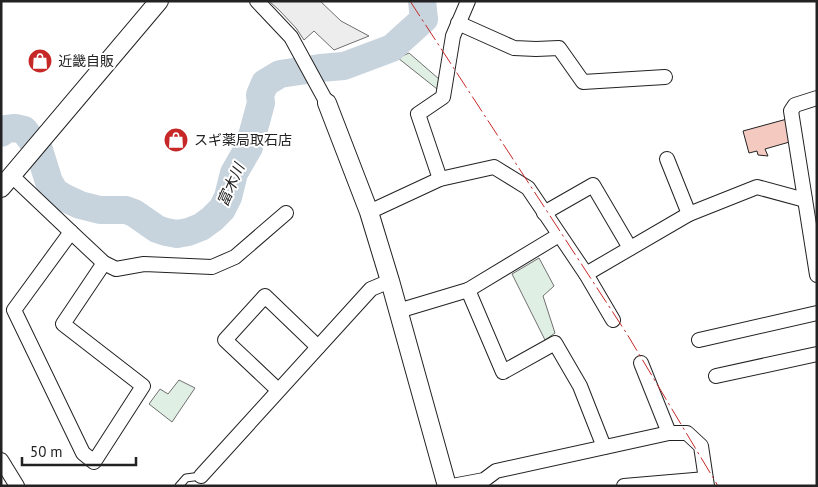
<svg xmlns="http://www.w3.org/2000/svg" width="818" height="487" font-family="'PT Sans','Noto Sans JP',sans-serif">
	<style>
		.green { fill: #e0efe3; stroke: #6f6f6f }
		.parking { fill: #ededed; stroke: #6f6f6f }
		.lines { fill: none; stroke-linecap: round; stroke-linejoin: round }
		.river { stroke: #c7d3dd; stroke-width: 28 }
		.building { fill: #f3c9c0; stroke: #222 }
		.service-casing { stroke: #222; stroke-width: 9 }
		.minor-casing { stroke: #222; stroke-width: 16 }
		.tertiary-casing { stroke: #222; stroke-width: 20 }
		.service { stroke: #fff; stroke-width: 7 }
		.minor { stroke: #fff; stroke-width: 14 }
		.tertiary { stroke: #fff; stroke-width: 18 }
		.power { stroke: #c62828; stroke-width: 1; stroke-dasharray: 18 4 2.5 4; stroke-linecap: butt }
		.labels { text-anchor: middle; stroke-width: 4; stroke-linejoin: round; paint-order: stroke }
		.poi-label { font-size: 14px; fill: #222; stroke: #fff; text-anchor: start }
		.water-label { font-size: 15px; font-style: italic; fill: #222; stroke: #fff }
	</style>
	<rect width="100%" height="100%" fill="#fff"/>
	<g class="green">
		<polygon points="409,53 439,79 437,89 398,58"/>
		<polygon points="539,258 554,286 543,296 555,333 545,340 512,274"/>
		<polygon points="179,380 195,388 172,422 149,404 160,389 168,394"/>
	</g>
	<polygon class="parking" points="269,1 320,1 341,21 369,36 334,50 314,31 304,40 296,28 279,10"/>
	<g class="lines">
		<polyline class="river" points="1,133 6,129 15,128 24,130 39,150 49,182 55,192 65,198 80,205 100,210 126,210 134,213 157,229 166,232 177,234 188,232 201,227 212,219 222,209 228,197 234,173 249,147 261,103 260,95 265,83 280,74 320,68 344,66 392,48 424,19 422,1"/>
	</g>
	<polygon class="building" points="787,119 793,141 765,149 768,156 758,155 757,151 749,153 743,131"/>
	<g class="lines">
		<defs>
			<polyline id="service" points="179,486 186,478 201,476"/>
			<g id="minor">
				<polyline points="257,1 291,37 327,103"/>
				<polyline points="458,23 514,48 536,49 559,48 583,82 665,77"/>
				<polyline points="817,98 795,105 791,111 817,275"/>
				<polyline points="667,159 689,214"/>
				<polyline points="12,176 71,232 104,263 116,269 144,264 212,267 235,257 286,213"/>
				<polyline points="440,179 418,114 443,97 453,36 468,1"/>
				<polyline points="369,212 440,179 494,167 528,188 586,274 613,320"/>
				<polyline points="544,213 593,185 630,248"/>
				<polyline points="71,232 14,310 83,453 94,462 143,386 63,324 104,263"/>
				<polyline points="586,274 689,214 757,187 805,200"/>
				<polyline points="468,290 503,372 555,343 580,386 604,447"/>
				<polyline points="398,311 468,290 559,235"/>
				<polyline points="699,340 817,313"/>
				<polyline points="641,363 669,433"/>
				<polyline points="716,376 817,354"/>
				<polyline points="278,390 225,340 265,296 318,347"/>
				<polyline points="1,460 17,486"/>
				<polyline points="201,476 371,289 390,281"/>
				<polyline points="452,486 484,480 496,471 669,433 687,433 701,446 707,486"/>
				<polyline points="624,486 706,479"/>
			</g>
			<g id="tertiary">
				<polyline points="327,103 369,212 390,281 447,486"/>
				<polyline points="1,188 159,1"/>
			</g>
		</defs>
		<use href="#service" class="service-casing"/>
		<use href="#minor" class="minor-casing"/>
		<use href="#tertiary" class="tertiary-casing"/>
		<use href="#service" class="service"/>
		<use href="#minor" class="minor"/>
		<use href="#tertiary" class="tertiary"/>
		<polyline class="power" points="410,1 627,334 718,486"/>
	</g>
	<defs>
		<symbol id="shop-disc" viewBox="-11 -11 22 22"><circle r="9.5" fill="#c62828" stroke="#fff"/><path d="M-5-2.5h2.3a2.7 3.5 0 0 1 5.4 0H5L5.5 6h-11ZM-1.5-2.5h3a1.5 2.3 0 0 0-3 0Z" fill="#fff"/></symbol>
	</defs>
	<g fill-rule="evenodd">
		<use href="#shop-disc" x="26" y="47" width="28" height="28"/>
		<use href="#shop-disc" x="162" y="126" width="28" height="28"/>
	</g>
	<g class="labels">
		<g class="poi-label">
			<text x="58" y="66">近畿自販</text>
			<text x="194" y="145">スギ薬局取石店</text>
		</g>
		<g class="water-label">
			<text transform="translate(231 185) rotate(-66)" y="5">富木川</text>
		</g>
	</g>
	<rect width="818" height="487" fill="none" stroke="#222222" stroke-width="5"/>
	<path d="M22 457v8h114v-8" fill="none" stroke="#222222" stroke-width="2.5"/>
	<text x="30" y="457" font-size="15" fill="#222222" stroke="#ffffff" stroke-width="4" paint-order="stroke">50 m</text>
</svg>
